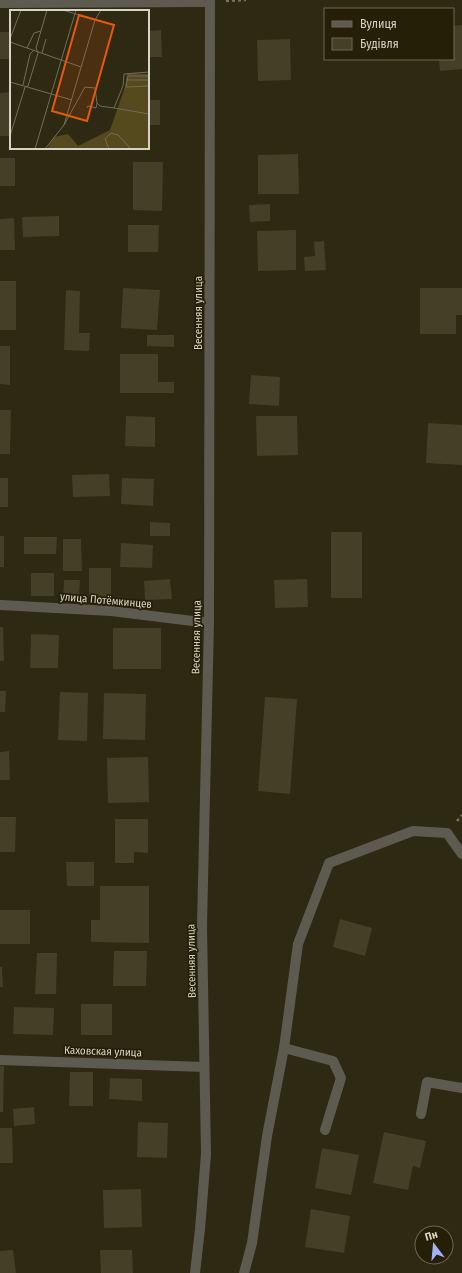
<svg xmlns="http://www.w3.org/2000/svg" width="462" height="1273" font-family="'Fira Sans Condensed',sans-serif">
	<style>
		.building { fill: #443f27 }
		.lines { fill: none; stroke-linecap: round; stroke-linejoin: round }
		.path { stroke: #777360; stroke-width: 2.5; stroke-dasharray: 3 3; stroke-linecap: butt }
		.lane { stroke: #5d5a4f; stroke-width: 10 }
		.street { stroke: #5d5a4f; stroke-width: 10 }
		.labels { text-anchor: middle; stroke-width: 3.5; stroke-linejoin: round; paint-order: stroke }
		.street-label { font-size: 11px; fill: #d6d3c5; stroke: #251f08 }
		.inset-road { fill: none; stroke: #716d5a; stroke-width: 1 }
		.view { fill: #e8590c; fill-opacity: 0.15; stroke: #e8590c; stroke-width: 2 }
		.inset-edge { fill: none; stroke: #d6d3c5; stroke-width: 2 }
	</style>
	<rect width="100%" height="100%" fill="#2e2912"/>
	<g class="building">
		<polygon points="462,25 462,69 440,71 439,59 453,59 453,26"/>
		<polygon points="161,30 162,57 148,57 148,31"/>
		<rect x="0" y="32" width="11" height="27"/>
		<polygon points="290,39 291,80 258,81 257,40"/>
		<polygon points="11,92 11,136 0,136 0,93"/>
		<rect x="148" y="100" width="12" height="25"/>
		<polygon points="298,154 299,194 258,194 258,155"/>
		<rect x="0" y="158" width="15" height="28"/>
		<polygon points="133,162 163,162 162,211 133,210"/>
		<polygon points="270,204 270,221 250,222 249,205"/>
		<polygon points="59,216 59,236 23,237 22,217"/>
		<polygon points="14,218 15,250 0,250 0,219"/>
		<polygon points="128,225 159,225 158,252 128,252"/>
		<polygon points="296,230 296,270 258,271 257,231"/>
		<polygon points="324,241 326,270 305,271 304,257 315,256 314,242"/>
		<rect x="0" y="281" width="16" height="49"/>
		<polygon points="123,288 160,290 157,330 121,328"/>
		<polygon points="420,288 462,288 462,315 456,315 456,334 420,334"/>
		<polygon points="66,290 80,291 79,333 90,333 89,351 64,350"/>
		<polygon points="147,335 174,335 174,347 147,346"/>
		<polygon points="0,346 10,346 10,385 0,384"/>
		<polygon points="120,354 158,354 158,382 174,382 174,393 120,393"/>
		<polygon points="251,375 280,377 279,406 249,404"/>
		<polygon points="0,410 11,410 10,454 0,454"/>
		<polygon points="126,416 155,417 155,447 125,446"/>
		<polygon points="256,416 297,416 298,455 257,456"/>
		<polygon points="428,423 462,425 462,465 426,463"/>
		<polygon points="109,474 110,496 73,497 72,475"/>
		<rect x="0" y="478" width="8" height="29"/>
		<polygon points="122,478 154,479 153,506 121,504"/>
		<polygon points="150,522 170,523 170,536 150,536"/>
		<rect x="331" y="532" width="31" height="66"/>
		<rect x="0" y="536" width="4" height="31"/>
		<polygon points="24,537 57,537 56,554 24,554"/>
		<polygon points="63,539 81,539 82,571 63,571"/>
		<polygon points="121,543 153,545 152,568 120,567"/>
		<rect x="89" y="568" width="22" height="30"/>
		<rect x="31" y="573" width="23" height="23"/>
		<polygon points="170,579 172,599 145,600 144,581"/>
		<polygon points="307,579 308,607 275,608 274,580"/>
		<polygon points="64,580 80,580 79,598 63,599"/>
		<polygon points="0,627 3,627 4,661 0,661"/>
		<rect x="113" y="628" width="48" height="41"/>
		<polygon points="31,634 59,635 58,668 30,668"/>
		<polygon points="0,691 6,691 5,712 0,712"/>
		<polygon points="60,692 88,693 87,741 58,740"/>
		<polygon points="104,693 146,694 145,740 103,739"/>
		<polygon points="265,697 297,699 290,794 258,791"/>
		<polygon points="9,751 10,780 0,780 0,752"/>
		<polygon points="148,757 149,802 108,803 107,758"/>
		<polygon points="0,817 16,817 15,852 0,852"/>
		<polygon points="115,819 148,819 148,853 134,852 134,863 115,863"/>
		<polygon points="66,862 94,862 94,886 67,886"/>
		<polygon points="100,886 149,886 149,943 91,942 91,920 100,920"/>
		<rect x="0" y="910" width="30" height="34"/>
		<polygon points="340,919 372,928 365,956 333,947"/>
		<polygon points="114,951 147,951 146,986 113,986"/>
		<polygon points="37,953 57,953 56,994 35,994"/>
		<polygon points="0,967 2,967 3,987 0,987"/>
		<rect x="81" y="1004" width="31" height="31"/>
		<polygon points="14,1007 54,1008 53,1035 13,1034"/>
		<polygon points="0,1066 4,1066 3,1112 0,1112"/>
		<polygon points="70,1072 93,1072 93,1106 69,1106"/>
		<polygon points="110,1078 142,1079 142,1101 109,1099"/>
		<polygon points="34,1107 35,1124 14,1126 13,1109"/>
		<polygon points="138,1122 168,1123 167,1158 137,1157"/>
		<polygon points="0,1128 12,1128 13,1163 0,1163"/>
		<polygon points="384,1132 426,1141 420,1168 413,1166 408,1190 373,1183"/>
		<polygon points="322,1148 359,1155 351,1195 315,1188"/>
		<polygon points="141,1189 142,1227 104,1228 103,1190"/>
		<polygon points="311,1209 350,1216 344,1253 305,1247"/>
		<polygon points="13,1250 16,1273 0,1273 0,1251"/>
		<polygon points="100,1250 132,1250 133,1273 101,1273"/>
	</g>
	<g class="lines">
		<g class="path">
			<polyline points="226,1 246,0"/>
			<polyline points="457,821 462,815"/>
		</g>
		<g class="lane">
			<polyline points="284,1048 333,1061 341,1078 325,1130"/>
			<polyline points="421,1114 427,1082 462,1088"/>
			<polyline points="244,1273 252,1243 267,1136 284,1048 298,944 329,863 413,831 447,833 462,854"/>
		</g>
		<g class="street">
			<polyline points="0,3 210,2"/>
			<polyline points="0,605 111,611 209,623"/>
			<polyline points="0,1060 204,1067"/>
			<polyline points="195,1273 200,1229 206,1154 202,926 209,623 210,0"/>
		</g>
	</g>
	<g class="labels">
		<g class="street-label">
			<text transform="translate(198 313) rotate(-90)" y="4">Весенняя улица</text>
			<text transform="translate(106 600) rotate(5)" y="4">улица Потёмкинцев</text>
			<text transform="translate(196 637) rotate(-89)" y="4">Весенняя улица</text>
			<text transform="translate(191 961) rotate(-91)" y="4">Весенняя улица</text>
			<text transform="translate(103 1051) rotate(2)" y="4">Каховская улица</text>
		</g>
	</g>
	<g transform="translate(10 10)">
		<rect width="139" height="139" fill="#2e2912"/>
		<path d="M117 63 139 64V139H37L44 127 58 124 68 136 100 120 115 77Z" fill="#554a1d"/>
		<path class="inset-road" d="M53 0 85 10M0 29 11 0M0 32 71 57M17 38 24 23 31 21M32 43 36 29M117 70H139M0 72 62 90M13 75 20 44 24 40M116 77 118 66H139M116 77 139 76M77 98 78 96 86 98 87 93M104 98 139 104M54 115 75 77 85 78 87 93 90 96 104 98 113 76 114 64 139 62M0 126 15 77 18 76 28 43 26 38 37 0M25 139 66 0M35 139 54 115 85 10 91 0M99 139 95 129 101 123 108 125 121 139"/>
		<path class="view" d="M69 5 104 15 77 111 42 101Z"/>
		<rect width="139" height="139" class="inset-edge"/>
	</g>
	<rect x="324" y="8" width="130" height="52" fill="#251f08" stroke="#6c6754"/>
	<rect x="332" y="21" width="20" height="6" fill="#5d5a4f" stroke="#6c6754"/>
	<text x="360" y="28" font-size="12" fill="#d6d3c5">Вулиця</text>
	<rect x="332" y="38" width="20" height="12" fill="#443f27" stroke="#6c6754"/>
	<text x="360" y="48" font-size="12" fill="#d6d3c5">Будівля</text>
	<g transform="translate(434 1245) rotate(344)"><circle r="19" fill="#251f08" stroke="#6c6754"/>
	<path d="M0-3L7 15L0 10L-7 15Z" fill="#a4b1fc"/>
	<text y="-6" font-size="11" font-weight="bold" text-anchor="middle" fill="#d6d3c5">Пн</text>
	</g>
</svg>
